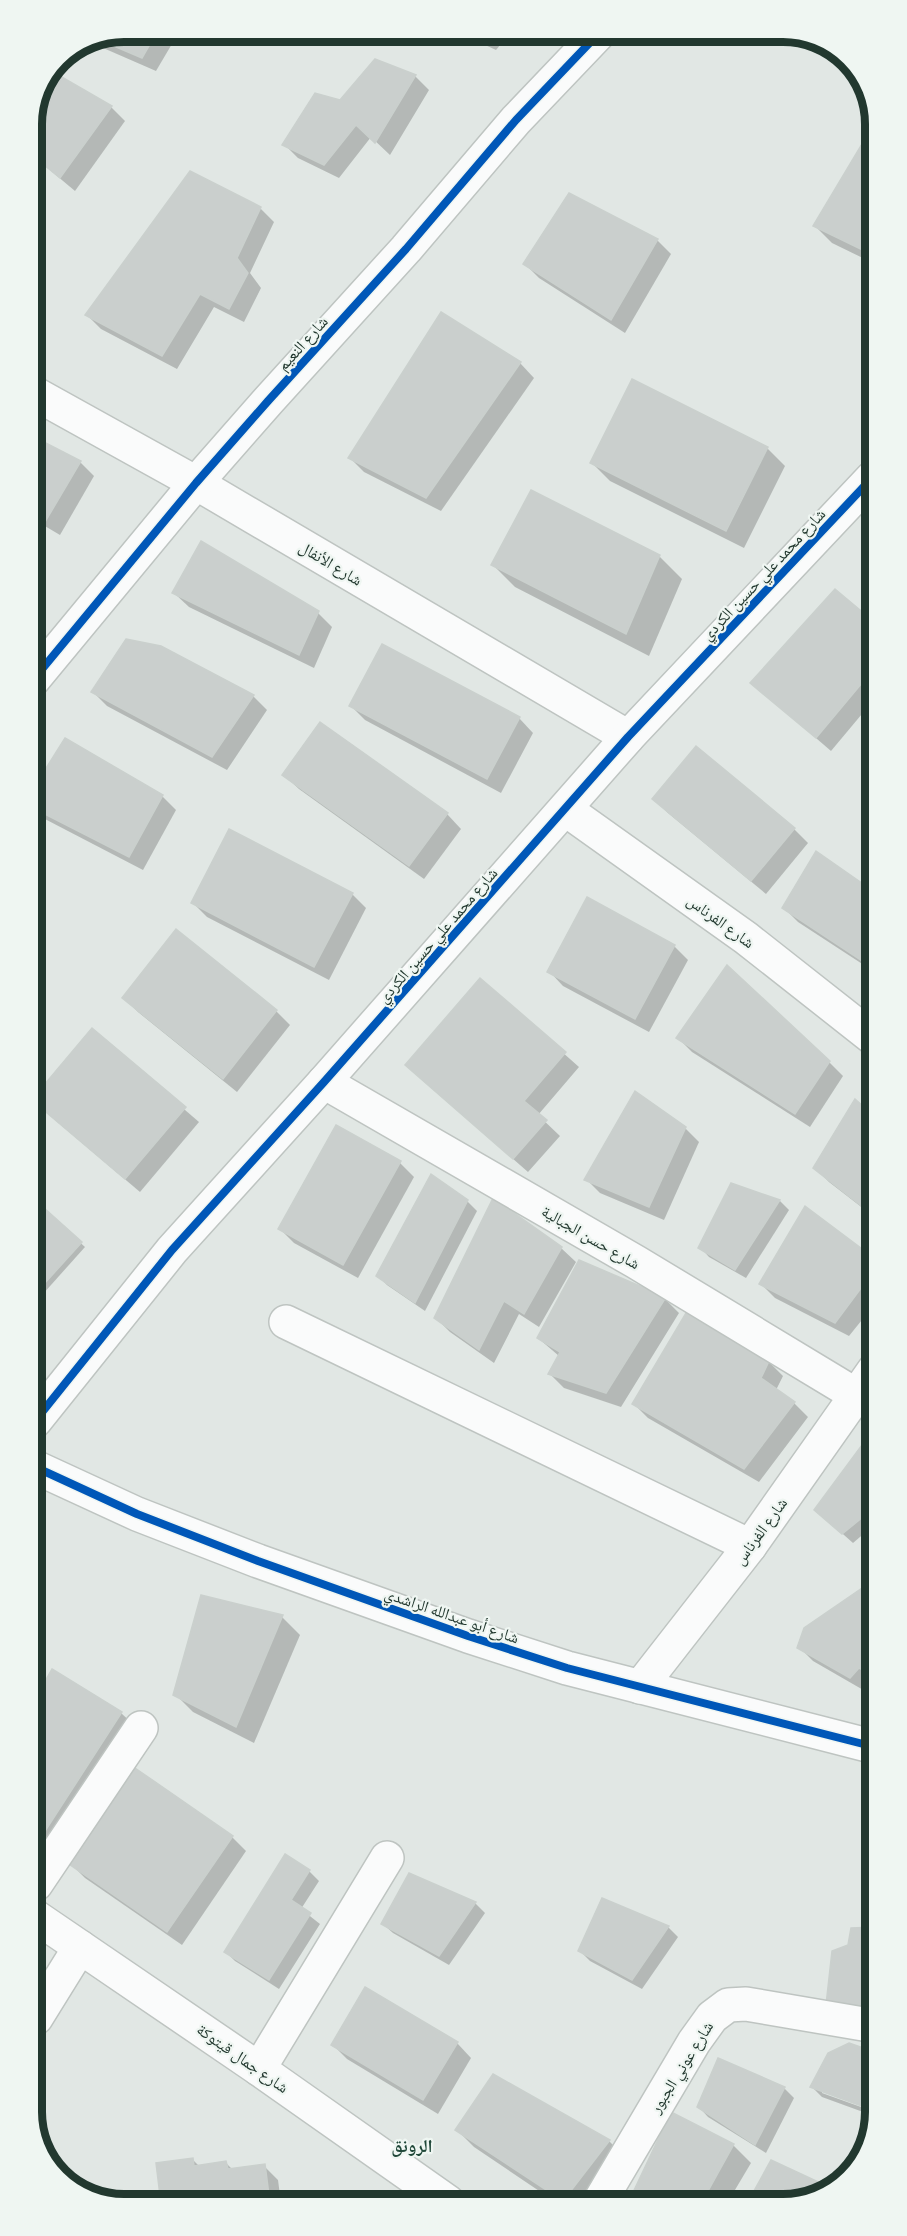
<svg xmlns="http://www.w3.org/2000/svg" width="907" height="2236" font-family="'Titillium Web','Noto Naskh Arabic',sans-serif">
	<style>
		.shadow { fill: #0003 }
		.building { fill: #cacfcd; stroke: #cad0cd; stroke-width: 1.5 }
		.lines { fill: none; stroke-linecap: round; stroke-linejoin: round }
		.minor-casing { stroke: #bec4c1; stroke-width: 36 }
		.minor { stroke: #fafbfb; stroke-width: 33 }
		.cycleway-casing { stroke: #eff6f2; stroke-width: 11 }
		.cycleway { stroke: #0057b8; stroke-width: 8 }
		.labels { text-anchor: middle; stroke-width: 4.5; stroke-linejoin: round; paint-order: stroke }
		.street-label { font-size: 16px; fill: #22382f; stroke: #eff6f2 }
		.neighbourhood-label { font-size: 18px; font-weight: bold; fill: #204839; stroke: #eff6f2 }
		.rim { fill: none; stroke: #22382f; stroke-width: 8 }
	</style>
	<rect width="100%" height="100%" fill="#e1e7e4"/>
	<g class="shadow">
		<polygon points="124,32 179,32 156,71 94,44"/>
		<polygon points="457,32 511,32 496,50"/>
		<polygon points="52,73 111,107 125,121 75,191 32,155 32,119"/>
		<polygon points="415,76 429,90 390,155 371,137 339,178 298,158 284,144 341,102"/>
		<polygon points="871,137 871,262 832,243 815,226"/>
		<polygon points="260,208 274,222 250,273 261,288 244,322 214,307 177,369 101,329 87,315"/>
		<polygon points="657,240 671,254 625,333 539,278 525,264"/>
		<polygon points="441,314 520,363 534,378 441,511 364,472 350,458"/>
		<polygon points="32,438 80,462 94,476 60,535 33,519"/>
		<polygon points="767,448 785,466 744,548 610,481 592,463"/>
		<polygon points="659,556 682,579 649,656 515,587 492,564"/>
		<polygon points="174,593 318,613 332,627 314,668 189,607"/>
		<polygon points="872,622 872,702 831,751 752,683"/>
		<polygon points="160,647 253,696 267,710 227,770 107,706 93,692"/>
		<polygon points="351,706 519,718 533,733 501,793 365,720"/>
		<polygon points="284,775 447,814 461,829 424,879 299,789"/>
		<polygon points="33,792 162,796 176,810 143,870 41,817 33,810"/>
		<polygon points="654,799 794,829 808,843 766,894 668,813"/>
		<polygon points="33,883 43,893 34,929"/>
		<polygon points="873,892 873,971 798,922 784,908"/>
		<polygon points="352,894 366,908 329,980 207,917 193,903"/>
		<polygon points="674,946 688,960 649,1032 563,986 549,971"/>
		<polygon points="481,980 579,1067 538,1115 560,1136 528,1172 421,1079"/>
		<polygon points="124,998 276,1011 290,1025 237,1092 138,1012"/>
		<polygon points="92,1030 199,1122 140,1192 48,1114 34,1100"/>
		<polygon points="678,1038 829,1062 843,1076 810,1127 692,1052"/>
		<polygon points="855,1101 873,1117 873,1216 829,1182 815,1168"/>
		<polygon points="685,1128 699,1142 664,1220 600,1193 586,1179"/>
		<polygon points="400,1163 414,1177 358,1278 294,1243 280,1229"/>
		<polygon points="731,1185 780,1201 789,1210 746,1278 709,1257 700,1247"/>
		<polygon points="34,1201 85,1247 34,1304"/>
		<polygon points="467,1201 477,1211 425,1311 387,1285 378,1276"/>
		<polygon points="805,1208 873,1259 874,1305 849,1336 775,1298 761,1284"/>
		<polygon points="561,1248 576,1262 539,1327 519,1314 494,1363 450,1332 436,1318"/>
		<polygon points="665,1299 679,1313 621,1407 564,1388 550,1374 559,1356 538,1338"/>
		<polygon points="769,1362 783,1376 776,1390 794,1403 808,1417 759,1482 648,1418 634,1404"/>
		<polygon points="874,1454 874,1525 853,1543 826,1519"/>
		<polygon points="874,1581 874,1682 865,1691 813,1661 799,1647 805,1629"/>
		<polygon points="282,1617 300,1635 254,1743 193,1712 175,1694"/>
		<polygon points="53,1671 121,1713 136,1727 55,1852 36,1841 35,1702"/>
		<polygon points="232,1837 246,1851 182,1945 85,1878 71,1864"/>
		<polygon points="309,1871 319,1881 301,1909 320,1924 279,1989 235,1961 225,1951"/>
		<polygon points="410,1875 475,1903 485,1913 449,1965 393,1933 383,1924"/>
		<polygon points="668,1927 678,1937 642,1989 590,1961 580,1951"/>
		<polygon points="852,1929 875,1929 875,2016 837,2014"/>
		<polygon points="457,2043 471,2058 438,2114 347,2059 333,2045"/>
		<polygon points="849,2045 875,2054 875,2109 822,2090 822,2093 875,2112 874,2116 822,2097 812,2087"/>
		<polygon points="494,2076 609,2141 627,2159 594,2201 554,2201 474,2147 457,2130"/>
		<polygon points="784,2088 794,2098 766,2153 708,2117 699,2107"/>
		<polygon points="733,2145 751,2163 729,2200 631,2201"/>
		<polygon points="192,2159 200,2167 226,2163 233,2170 264,2166 278,2180 281,2203 163,2204"/>
	</g>
	<g class="building">
		<polygon points="124,32 157,32 142,58 102,41"/>
		<polygon points="470,32 486,32 481,37"/>
		<polygon points="375,59 416,75 375,143 356,125 324,165 282,145 315,93 340,100"/>
		<polygon points="53,72 112,106 60,178 32,155 32,119"/>
		<polygon points="868,134 871,135 871,254 813,226"/>
		<polygon points="190,171 261,207 237,258 248,273 229,309 200,294 162,356 85,315"/>
		<polygon points="569,193 658,239 611,320 523,264"/>
		<polygon points="441,312 521,362 426,498 348,458"/>
		<polygon points="632,379 768,447 726,531 590,463"/>
		<polygon points="32,436 81,461 45,522 33,514"/>
		<polygon points="531,490 660,555 626,634 491,565"/>
		<polygon points="201,541 319,611 299,655 172,593"/>
		<polygon points="835,589 872,620 872,671 816,738 750,683"/>
		<polygon points="126,639 161,646 254,695 212,757 91,692"/>
		<polygon points="382,644 520,717 487,779 349,706"/>
		<polygon points="320,722 448,813 409,866 282,775"/>
		<polygon points="65,738 163,795 129,857 33,808 33,789"/>
		<polygon points="696,746 795,828 751,881 652,799"/>
		<polygon points="872,775 872,793 862,785"/>
		<polygon points="229,829 353,893 314,967 191,903"/>
		<polygon points="816,851 873,891 873,968 782,908"/>
		<polygon points="587,897 675,945 635,1019 547,972"/>
		<polygon points="176,929 277,1010 223,1079 122,998"/>
		<polygon points="727,965 830,1061 795,1114 676,1038"/>
		<polygon points="480,978 566,1052 524,1101 547,1120 513,1159 405,1065"/>
		<polygon points="92,1028 186,1107 125,1179 34,1102 34,1097"/>
		<polygon points="635,1091 686,1127 649,1207 584,1180"/>
		<polygon points="855,1099 873,1115 873,1215 813,1168"/>
		<polygon points="336,1125 401,1161 343,1265 278,1229"/>
		<polygon points="431,1174 468,1200 415,1303 376,1276"/>
		<polygon points="731,1183 780,1200 735,1270 698,1248"/>
		<polygon points="493,1198 562,1247 524,1314 504,1301 479,1350 434,1318"/>
		<polygon points="34,1199 82,1242 34,1295"/>
		<polygon points="805,1206 873,1257 873,1272 835,1323 759,1284"/>
		<polygon points="579,1260 666,1297 606,1393 548,1374 560,1352 537,1338"/>
		<polygon points="686,1313 769,1361 761,1378 795,1402 744,1469 632,1404"/>
		<polygon points="862,1445 874,1453 874,1508 842,1534 814,1510"/>
		<polygon points="874,1580 874,1676 859,1668 850,1678 797,1648 804,1628"/>
		<polygon points="201,1595 283,1615 236,1727 173,1695"/>
		<polygon points="52,1669 122,1712 40,1839 36,1836 35,1699"/>
		<polygon points="135,1768 233,1836 167,1932 69,1864"/>
		<polygon points="285,1854 310,1870 291,1900 311,1913 269,1980 224,1952"/>
		<polygon points="409,1873 476,1902 439,1956 381,1924"/>
		<polygon points="602,1898 669,1926 632,1980 578,1951"/>
		<polygon points="875,1927 875,2007 826,2005 832,1951 848,1945 851,1928"/>
		<polygon points="365,1987 458,2042 423,2100 331,2045"/>
		<polygon points="849,2043 875,2052 875,2111 810,2087 828,2053"/>
		<polygon points="718,2058 785,2087 755,2145 697,2107"/>
		<polygon points="493,2074 610,2140 563,2201 455,2130"/>
		<polygon points="671,2112 734,2144 703,2200 629,2201"/>
		<polygon points="193,2158 194,2166 226,2161 228,2169 265,2164 270,2203 161,2204 156,2163"/>
		<polygon points="771,2160 829,2187 812,2200 749,2200"/>
	</g>
	<g class="lines">
		<defs>
			<g id="minor">
				<polyline points="32,392 196,483 628,737"/>
				<polyline points="33,680 196,483 268,401 406,249 516,120 600,32"/>
				<polyline points="565,809 746,938 873,1038"/>
				<polyline points="324,1082 636,1262 856,1395"/>
				<polyline points="286,1322 750,1546"/>
				<polyline points="35,1421 172,1250 324,1082 628,737 872,478"/>
				<polyline points="35,1467 137,1514 258,1561 468,1636 567,1668 875,1747"/>
				<polyline points="640,1687 750,1546 874,1370"/>
				<polyline points="36,1884 141,1728"/>
				<polyline points="36,1917 259,2069 448,2202"/>
				<polyline points="36,2018 80,1947"/>
				<polyline points="259,2069 387,1858"/>
				<polyline points="600,2201 694,2042 712,2017 728,2005 746,2004 875,2026"/>
			</g>
		</defs>
		<use href="#minor" class="minor-casing"/>
		<use href="#minor" class="minor"/>
		<defs>
			<g id="cycleway">
				<polyline points="33,680 196,483 268,401 406,249 516,120 600,32"/>
				<polyline points="35,1421 172,1250 324,1082 628,737 872,478"/>
				<polyline points="35,1467 137,1514 258,1561 468,1636 567,1668 875,1747"/>
			</g>
		</defs>
		<use href="#cycleway" class="cycleway-casing"/>
		<use href="#cycleway" class="cycleway"/>
	</g>
	<g class="labels">
		<g class="street-label">
			<text transform="translate(302 343) rotate(-48)" y="6">شارع النعيم</text>
			<text transform="translate(331 563) rotate(31)" y="6">شارع الأنفال</text>
			<text transform="translate(763 574) rotate(-47)" y="6">شارع محمد علي حسين الكردي</text>
			<text transform="translate(721 921) rotate(36)" y="6">شارع الفرناس</text>
			<text transform="translate(437 935) rotate(-49)" y="6">شارع محمد علي حسين الكردي</text>
			<text transform="translate(591 1237) rotate(30)" y="6">شارع حسن الجبالية</text>
			<text transform="translate(760 1531) rotate(-54)" y="6">شارع الفرناس</text>
			<text transform="translate(452 1615) rotate(19)" y="6">شارع أبو عبدالله الراشدي</text>
			<text transform="translate(243 2058) rotate(35)" y="6">شارع جمال قيتوكة</text>
			<text transform="translate(681 2067) rotate(-58)" y="6">شارع عوني الجبور</text>
		</g>
		<g class="neighbourhood-label">
			<text x="412" y="2152">الرونق</text>
		</g>
	</g>
	<path d="M0 0H907V2236H0ZM124 42H783A82 82 0 0 1 865 124V2112A82 82 0 0 1 783 2194H124A82 82 0 0 1 42 2112V124A82 82 0 0 1 124 42Z" fill="#eff6f2" fill-rule="evenodd"/>
	<path class="rim" d="M124 42H783A82 82 0 0 1 865 124V2112A82 82 0 0 1 783 2194H124A82 82 0 0 1 42 2112V124A82 82 0 0 1 124 42Z"/>
</svg>
